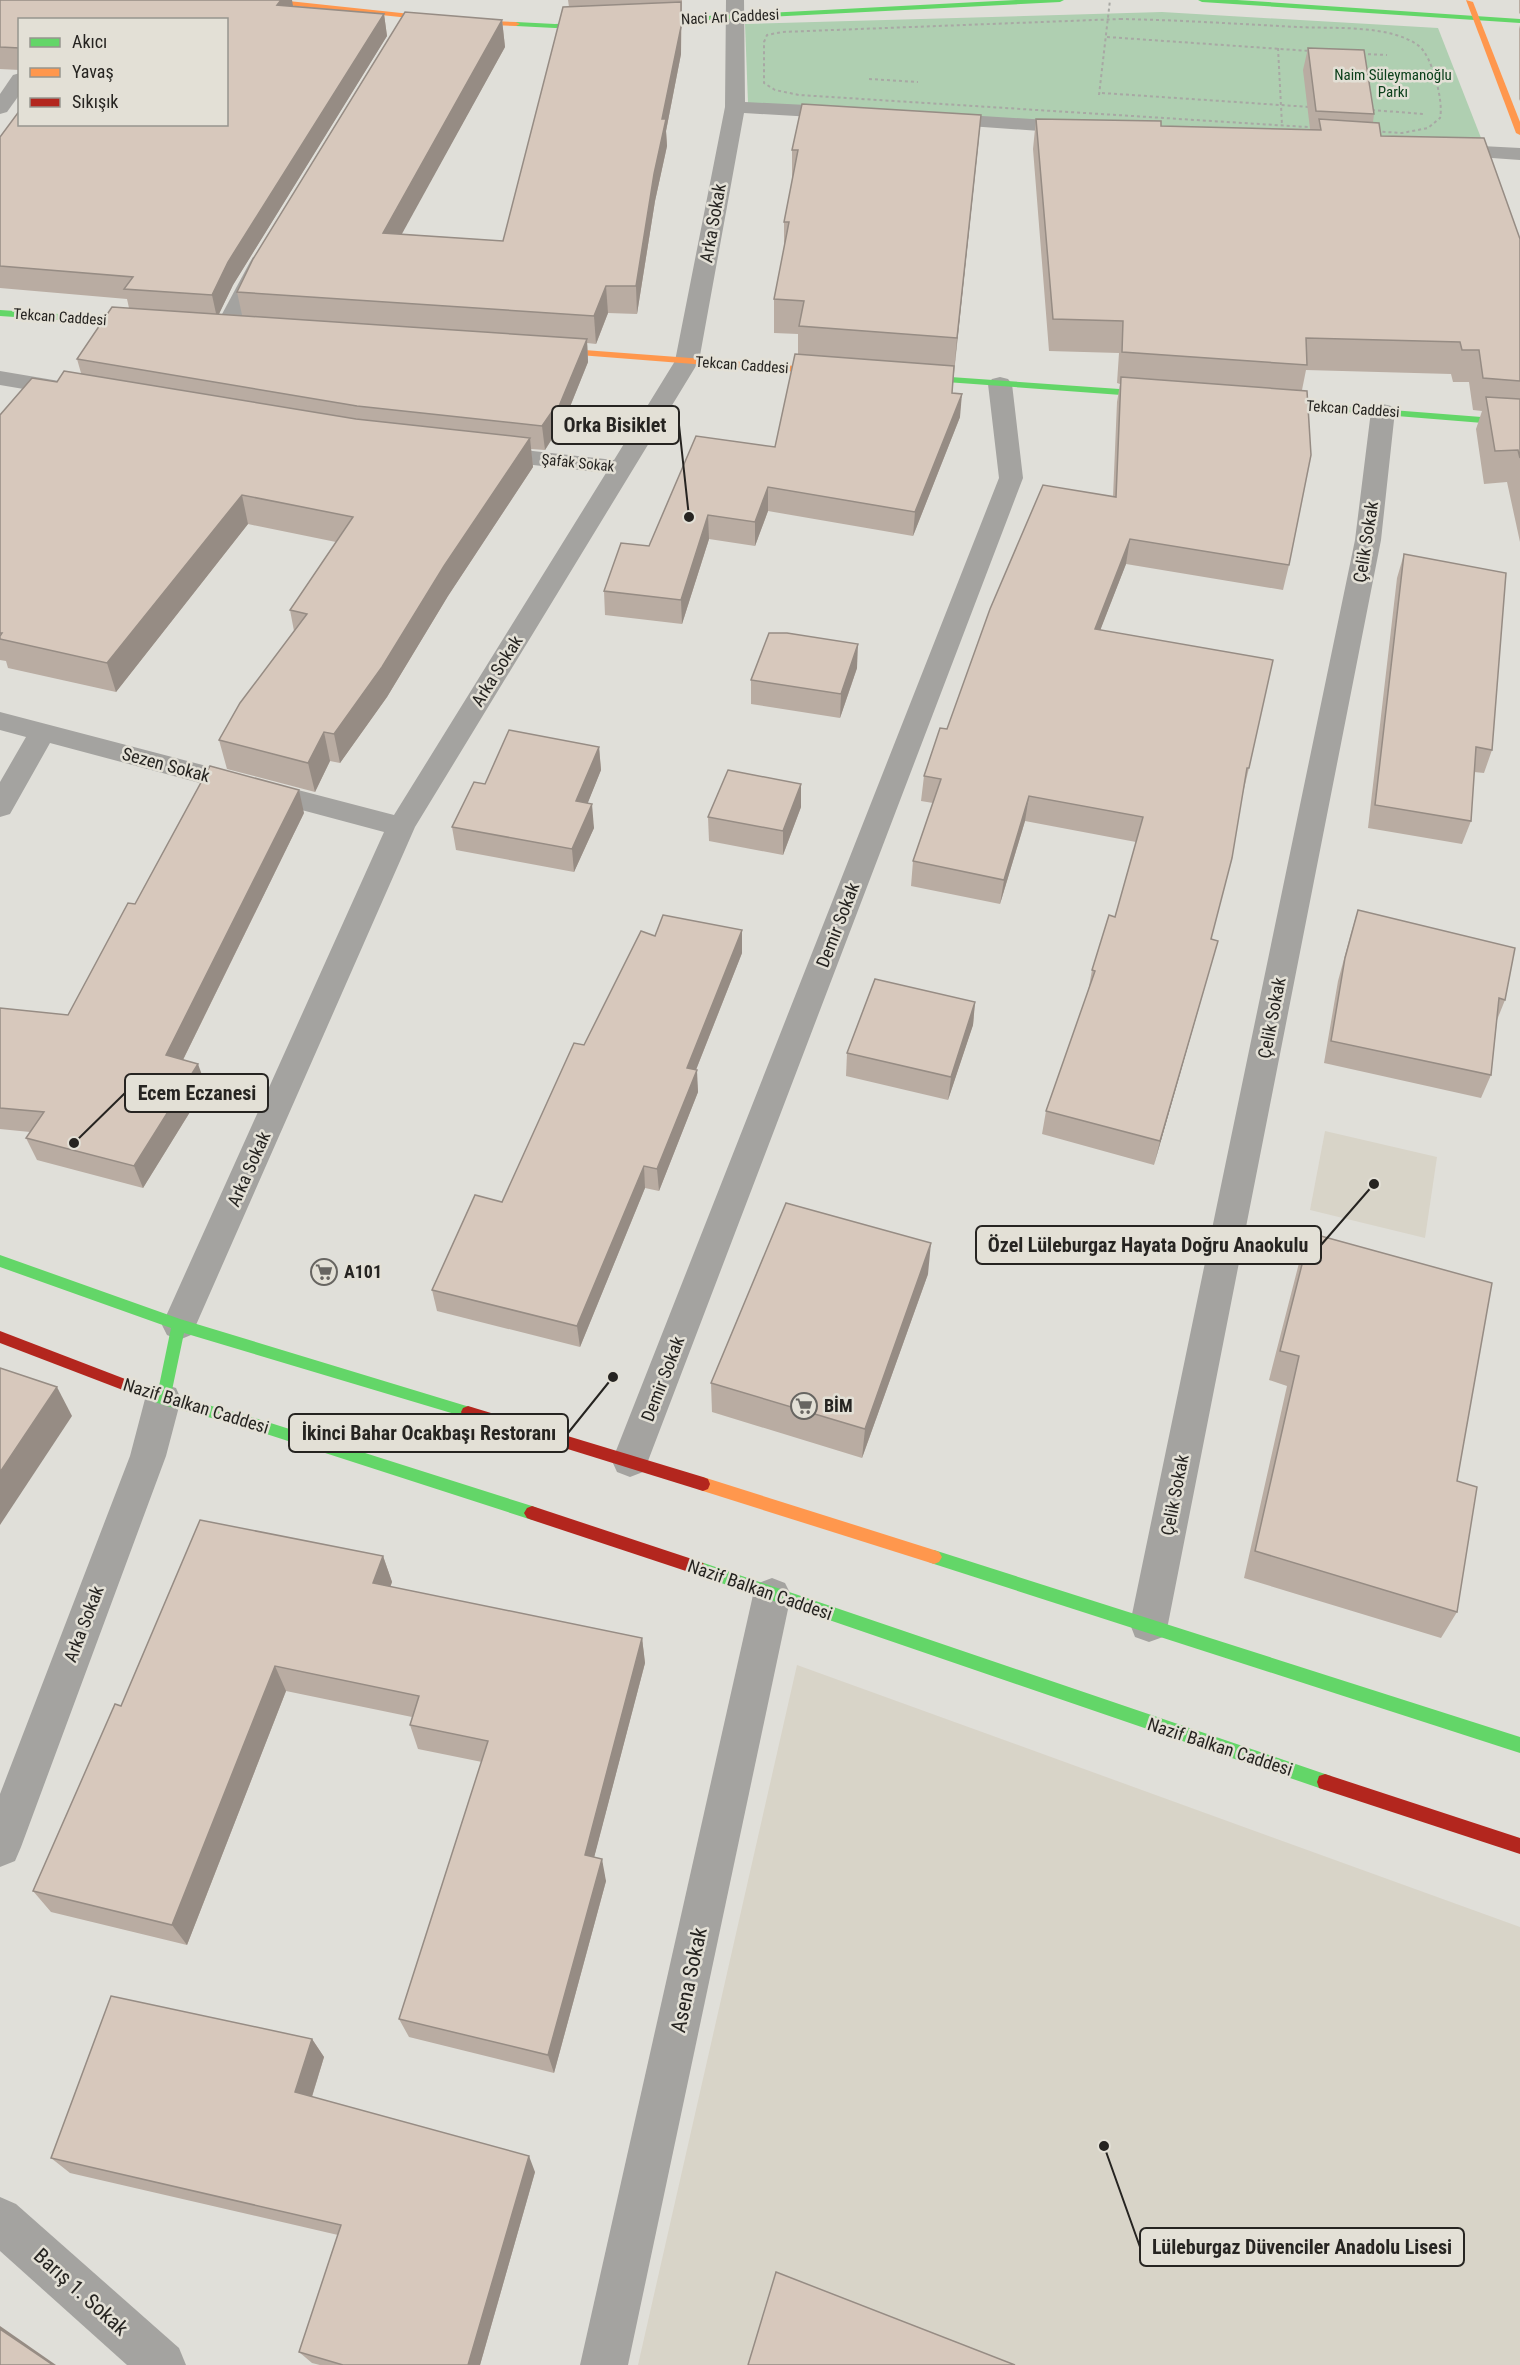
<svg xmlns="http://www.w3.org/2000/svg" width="1520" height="2365" font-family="'Roboto Condensed',sans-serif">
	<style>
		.built { fill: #d8d4c8 }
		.green { fill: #afcfb1 }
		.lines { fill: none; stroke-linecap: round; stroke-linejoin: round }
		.path { stroke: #a8a8a4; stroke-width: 2; stroke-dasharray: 3 3; stroke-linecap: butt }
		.street { fill: #a4a3a0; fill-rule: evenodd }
		.fast { fill: #63d668; fill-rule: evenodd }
		.slow { fill: #ff974d; fill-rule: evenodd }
		.jam { fill: #b3261e; fill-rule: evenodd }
		.wall { fill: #b9aca2 }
		.shaded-wall { fill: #968c84 }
		.building { fill: #d7c8bc; stroke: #968c84; stroke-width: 1.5 }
		.labels { text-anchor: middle; stroke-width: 5; stroke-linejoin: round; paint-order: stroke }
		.far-street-label { font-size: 15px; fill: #262421; stroke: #e3e0d6 }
		.far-park-label { font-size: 15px; fill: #0c401b; stroke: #e3e0d6 }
		.street-label { font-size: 18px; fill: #262421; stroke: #e3e0d6 }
		.poi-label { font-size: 18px; font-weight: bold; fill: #262421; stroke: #e3e0d6; text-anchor: start }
		.near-street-label { font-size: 21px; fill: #262421; stroke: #e3e0d6 }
		.leader { fill: none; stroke: #262421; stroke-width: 2 }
		.callout-dot { fill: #262421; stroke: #e3e0d6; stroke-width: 2 }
		.callout { fill: #e3e0d6; stroke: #262421; stroke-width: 2 }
		.callout-label { font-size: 20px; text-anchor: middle; font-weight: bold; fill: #262421 }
	</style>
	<rect width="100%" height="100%" fill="#e0dfd9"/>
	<g class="built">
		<polygon points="1325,1131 1437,1157 1425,1238 1310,1210"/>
		<polygon points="797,1665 1520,1927 1520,2365 638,2365"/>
	</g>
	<polygon class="green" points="1162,12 1438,28 1485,148 748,103 745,24"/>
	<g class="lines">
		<g class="path">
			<path d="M1120 19C1180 20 1239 24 1298 27 1333 29 1390 24 1419 46 1432 56 1444 102 1440 118L1428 128 1402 133 799 95 775 90 764 83V42L767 35 782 32Z"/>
			<polyline points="1107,37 1310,51"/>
			<polyline points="1278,48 1282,125"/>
			<polyline points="1362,54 1387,55"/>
			<polyline points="869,79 918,82"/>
			<polyline points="1102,93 1310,107"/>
			<polyline points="1099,95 1110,0"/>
			<polyline points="1372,110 1424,114"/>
		</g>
		<g class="street">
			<polygon points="726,0 744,0 745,102 847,107 854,109 857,113 854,117 847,119 744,113 699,361 415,827 196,1325 191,1335 179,1340 167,1335 162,1325 384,832 50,743 10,814 0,817 0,782 26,737 0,730 0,712 394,815 606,473 487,460 478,458 475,453 478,448 487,446 614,460 675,361 725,107"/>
			<polygon points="20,73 20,94 7,112 0,114 0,94 13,75"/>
			<polygon points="934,113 1081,122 1088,124 1091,128 1088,132 1081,134 927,123 924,119 927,115"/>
			<polygon points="1443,144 1520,148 1520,160 1436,154 1433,150 1436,146"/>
			<polygon points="261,255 269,257 272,262 236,329 233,334 225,336 217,334 214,329 250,262 253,257"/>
			<polygon points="0,371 71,383 79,385 83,390 79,395 71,397 0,385"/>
			<polygon points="1000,377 1008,379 1012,384 1023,478 648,1461 643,1472 630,1477 617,1472 612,1461 999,478 988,384 992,379"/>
			<polygon points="1383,404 1391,406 1395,411 1381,540 1168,1624 1163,1637 1149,1642 1135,1637 1130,1624 1355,540 1371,411 1375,406"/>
			<polygon points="163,1384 176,1388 181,1399 166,1456 21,1847 15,1861 0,1867 0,1794 130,1456 145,1399 150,1388"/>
			<polygon points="772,1578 785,1583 791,1595 628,2365 580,2365 753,1595 759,1583"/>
			<polygon points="0,2197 16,2204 179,2348 186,2365 127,2365 0,2251"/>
		</g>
		<g class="fast">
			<polygon points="1016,0 1064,0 1060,2 555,28 516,26 512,24 516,22 555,24"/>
			<polygon points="1198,0 1237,0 1520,19 1520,23 1202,2"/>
			<polygon points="0,310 148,320 153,323 148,326 0,316"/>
			<polygon points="908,374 1162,392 1167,395 1162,398 905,379 905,375"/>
			<polygon points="1265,400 1520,420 1520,426 1262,405 1260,403"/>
			<polygon points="0,1255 180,1319 473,1408 475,1412 473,1416 468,1418 184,1333 171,1395 245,1415 532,1506 537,1508 540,1513 537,1518 532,1520 245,1427 163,1405 136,1395 134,1391 136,1387 141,1385 158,1391 171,1328 0,1267"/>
			<polygon points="934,1550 1520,1737 1520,1753 934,1564 929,1562 926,1557 929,1552"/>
			<polygon points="698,1561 1325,1774 1331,1776 1333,1782 1331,1788 1325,1790 698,1575 693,1573 690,1568 693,1563"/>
		</g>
		<g class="slow">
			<polygon points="253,0 279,0 467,20 516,22 520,24 516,26 467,24 257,2"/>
			<polygon points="1466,0 1473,2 1520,122 1520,135 1516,133"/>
			<polygon points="544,347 836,369 841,372 836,375 541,352 541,348"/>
			<polygon points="703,1477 934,1550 939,1552 942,1557 939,1562 934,1564 703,1491 698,1489 696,1484 698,1479"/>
		</g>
		<g class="jam">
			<polygon points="0,1331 146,1387 148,1391 146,1395 141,1397 0,1343"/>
			<polygon points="468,1406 703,1477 708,1479 710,1484 708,1489 703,1491 468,1418 463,1416 461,1412 463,1408"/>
			<polygon points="532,1506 698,1561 703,1563 706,1568 703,1573 698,1575 532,1520 527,1518 524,1513 527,1508"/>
			<polygon points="1325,1774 1520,1838 1520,1854 1319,1788 1317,1782 1319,1776"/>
		</g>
	</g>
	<g class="wall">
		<polygon points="0,0 293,6 384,14 387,36 233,285 219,314 242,315 237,292 502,20 505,47 401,234 503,241 569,7 568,0 682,0 681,54 666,131 667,146 655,201 637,314 608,313 596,344 587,343 588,362 559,434 555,434 545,450 531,449 533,467 448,596 387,697 340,763 330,761 315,792 227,769 219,740 294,631 290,610 336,542 248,524 116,692 8,668 6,661 0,660 0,415 57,382 81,373 77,359 129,308 127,299 0,288 0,137 226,124 20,20 20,70 0,69"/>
		<polygon points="1519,0 1520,0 1520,14 1519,13"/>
		<polygon points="1520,25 1520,101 1519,99 1519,29"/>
		<polygon points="1308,48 1374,114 1373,122 1381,136 1520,239 1520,542 1507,482 1484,484 1476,429 1482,411 1473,410 1469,382 1453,382 1451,374 1306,370 1302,390 1289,565 1283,590 1126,564 1100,630 1249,768 1243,793 1211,939 1211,965 1154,1165 1042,1134 1046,1111 1088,992 1092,970 1115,917 1136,842 1025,821 1000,904 911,886 913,861 933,803 921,801 924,776 947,729 1113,497 1117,402 1120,384 1117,383 1119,353 1049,351 1033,149 1036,119 1161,126 1310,129 1303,70"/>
		<polygon points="981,115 952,393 960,417 913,536 768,511 755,546 709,539 682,624 605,615 604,591 649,546 775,447 798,354 798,334 774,333 774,299 784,250 784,222 792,182 792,150"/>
		<polygon points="1404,554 1492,750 1484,773 1474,772 1471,821 1462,844 1368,828 1397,578"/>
		<polygon points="857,668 840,718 751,704 751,680"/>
		<polygon points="599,747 601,770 587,804 594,828 574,872 456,850 452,827 485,784"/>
		<polygon points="801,807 783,855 709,841 708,817"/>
		<polygon points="304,813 183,1060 206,1086 143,1188 37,1160 26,1138 30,1132 0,1129 0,1008 68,1015 135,904"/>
		<polygon points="1358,910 1505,1000 1497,1020 1491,1075 1481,1098 1324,1063 1338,981 1351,933"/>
		<polygon points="655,936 742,953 696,1070 698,1092 659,1191 645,1188 580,1347 437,1311 432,1290 502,1202 584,1045"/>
		<polygon points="975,1002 973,1025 948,1100 846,1076 847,1053"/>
		<polygon points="1310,1233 1457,1481 1457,1612 1441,1638 1244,1578 1287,1386 1269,1380 1299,1263"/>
		<polygon points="928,1274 862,1458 712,1412 711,1383"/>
		<polygon points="383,1556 392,1582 390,1587 642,1638 645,1663 594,1857 606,1881 554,2073 409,2037 399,2019 482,1762 418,1749 410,1725 412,1717 286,1691 187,1945 51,1912 33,1891 121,1706"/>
		<polygon points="312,2039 324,2057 312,2097 535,2172 480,2365 320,2365 312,2363 299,2352 338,2235 70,2173 51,2158"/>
	</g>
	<g class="shaded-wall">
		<polygon points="281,0 292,0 294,12 277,5"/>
		<polygon points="681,2 681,54 666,131 667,146 655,201 637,314 636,286"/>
		<polygon points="384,14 387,36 233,285 217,318 212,295 228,262"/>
		<polygon points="502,20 505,47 387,261 383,233"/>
		<polygon points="981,115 978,147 954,371 957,338"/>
		<polygon points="606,286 608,313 596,344 594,316"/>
		<polygon points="587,339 588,362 559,434 557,411"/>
		<polygon points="962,394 960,417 913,536 915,512"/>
		<polygon points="553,410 555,434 545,450 542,426"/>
		<polygon points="530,438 533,467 448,596 387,697 340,763 334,734 444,566"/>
		<polygon points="768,487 768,511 755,546 755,522"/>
		<polygon points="242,495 248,524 116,692 107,663"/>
		<polygon points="708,515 709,539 682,624 681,600"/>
		<polygon points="1130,539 1126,564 1091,654 1095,629"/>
		<polygon points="858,644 857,668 840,718 841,694"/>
		<polygon points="324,732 330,761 315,792 308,763"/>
		<polygon points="599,747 601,770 579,825 576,801"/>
		<polygon points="801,784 801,807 783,855 783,831"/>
		<polygon points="299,790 304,813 174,1078 166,1055"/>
		<polygon points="1029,796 1025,821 1000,904 1004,880"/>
		<polygon points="592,804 594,828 574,872 572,849"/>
		<polygon points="742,930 742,953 688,1090 687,1068"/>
		<polygon points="1218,941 1211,965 1154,1165 1160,1141"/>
		<polygon points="975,1002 973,1025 948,1100 951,1077"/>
		<polygon points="198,1064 206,1086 143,1188 134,1166"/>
		<polygon points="697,1070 698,1092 659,1191 657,1169"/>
		<polygon points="644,1166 645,1188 580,1347 577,1326"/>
		<polygon points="931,1243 928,1274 862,1458 865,1429"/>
		<polygon points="57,1387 72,1416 0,1525 0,1472"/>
		<polygon points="383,1556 392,1582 382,1610 373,1583"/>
		<polygon points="642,1638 645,1663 589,1877 585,1855"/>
		<polygon points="275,1666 286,1691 187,1945 172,1925"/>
		<polygon points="602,1859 606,1881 554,2073 548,2055"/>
		<polygon points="312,2039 324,2057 308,2109 295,2092"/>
		<polygon points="529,2156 535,2172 480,2365 468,2365"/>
		<polygon points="0,2326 56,2365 53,2365 0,2329"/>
	</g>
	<g class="building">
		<polygon points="0,0 281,0 277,5 384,14 228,262 212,295 124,289 133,277 0,266 0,137 20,110 20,124 226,124 226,20 20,20 20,48 0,47"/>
		<polygon points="681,2 681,27 662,119 666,119 654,174 636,286 606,286 594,316 237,292 253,259 405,12 502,20 383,233 503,241 563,7"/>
		<polygon points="1308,48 1364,50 1374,114 1316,111"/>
		<polygon points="802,104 981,115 957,338 799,326 804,301 774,299 789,222 784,222 798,150 792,150"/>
		<polygon points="1036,119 1161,121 1161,126 1321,130 1319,119 1379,123 1381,136 1484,138 1520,239 1520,381 1483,378 1479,350 1462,350 1460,342 1306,338 1307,365 1122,352 1123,321 1053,319"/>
		<polygon points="112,307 587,339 557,411 553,410 542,426 357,406 77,359"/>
		<polygon points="795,354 954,366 952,393 962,394 915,512 768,487 755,522 708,515 681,600 604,591 621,543 649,546 696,436 775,447"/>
		<polygon points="64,371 356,419 530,438 444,566 382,667 334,734 324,732 308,763 219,740 240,703 307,614 290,610 353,517 242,495 107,663 0,639 0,636 2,633 0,633 0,415 32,378 57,382"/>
		<polygon points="1121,377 1307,391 1311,455 1289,565 1130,539 1095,629 1273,660 1249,768 1247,768 1232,858 1211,939 1218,941 1160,1141 1046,1111 1095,971 1092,970 1109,915 1115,917 1143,817 1029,796 1004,880 913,861 941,779 924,776 940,728 947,729 990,609 1043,485 1116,497"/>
		<polygon points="1486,397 1520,399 1520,458 1518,450 1495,451"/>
		<polygon points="1404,554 1506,573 1492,750 1476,747 1471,821 1375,805"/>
		<polygon points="769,633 787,633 858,644 841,694 751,680"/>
		<polygon points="509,730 599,747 576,801 592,804 572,849 452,827 474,782 485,784"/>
		<polygon points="210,766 299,790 166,1055 198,1064 134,1166 26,1138 44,1112 0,1108 0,1008 68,1015 128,903 135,904"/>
		<polygon points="728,770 801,784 783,831 708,817"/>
		<polygon points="1358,910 1515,948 1505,1000 1499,998 1491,1075 1331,1041 1345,958"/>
		<polygon points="663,915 742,930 687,1068 697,1070 657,1169 644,1166 577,1326 432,1290 475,1195 502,1202 574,1043 584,1045 641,931 655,936"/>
		<polygon points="875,979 975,1002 951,1077 847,1053"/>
		<polygon points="786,1203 931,1243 865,1429 711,1383"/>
		<polygon points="1310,1233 1492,1283 1457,1481 1477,1487 1457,1612 1255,1551 1299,1356 1280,1351"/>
		<polygon points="0,1368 57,1387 0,1472"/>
		<polygon points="200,1520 383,1556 373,1583 642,1638 585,1855 602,1859 548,2055 399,2019 488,1741 410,1725 419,1696 275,1666 172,1925 33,1891 115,1704 121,1706"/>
		<polygon points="111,1996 312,2039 295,2092 529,2156 468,2365 343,2365 299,2352 341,2225 51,2158"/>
		<polygon points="776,2272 1015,2365 748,2365"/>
		<polygon points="0,2329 53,2365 0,2365"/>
	</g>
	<defs>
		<symbol id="supermarket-ring" viewBox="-11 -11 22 22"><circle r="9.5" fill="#e3e0d6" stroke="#676561" stroke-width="1.5"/><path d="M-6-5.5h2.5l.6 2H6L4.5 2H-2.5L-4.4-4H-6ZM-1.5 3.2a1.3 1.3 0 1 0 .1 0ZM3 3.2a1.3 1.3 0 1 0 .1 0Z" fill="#676561"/></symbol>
	</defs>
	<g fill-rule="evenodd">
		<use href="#supermarket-ring" x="309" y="1257" width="30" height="30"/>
		<use href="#supermarket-ring" x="789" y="1391" width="30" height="30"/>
	</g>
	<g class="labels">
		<g class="far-street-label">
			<text transform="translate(730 17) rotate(-3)" y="5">Naci Arı Caddesi</text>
			<text transform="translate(60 317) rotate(4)" y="5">Tekcan Caddesi</text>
			<text transform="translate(742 365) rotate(4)" y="5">Tekcan Caddesi</text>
			<text transform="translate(1353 409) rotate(4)" y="5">Tekcan Caddesi</text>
			<text transform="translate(578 463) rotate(6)" y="5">Şafak Sokak</text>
		</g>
		<g class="far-park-label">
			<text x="1393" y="80">Naim Süleymanoğlu<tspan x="1393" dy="17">Parkı</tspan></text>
		</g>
		<g class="street-label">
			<text transform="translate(713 223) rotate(-80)" y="6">Arka Sokak</text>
			<text transform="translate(1366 542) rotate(-81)" y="6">Çelik Sokak</text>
			<text transform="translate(497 671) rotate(-58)" y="6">Arka Sokak</text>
			<text transform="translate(166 765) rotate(15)" y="6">Sezen Sokak</text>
			<text transform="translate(838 925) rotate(-69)" y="6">Demir Sokak</text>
			<text transform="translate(1272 1018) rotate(-79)" y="6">Çelik Sokak</text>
			<text transform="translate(249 1169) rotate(-66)" y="6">Arka Sokak</text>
			<text transform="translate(663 1379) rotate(-69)" y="6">Demir Sokak</text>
			<text transform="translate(196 1406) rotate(17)" y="6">Nazif Balkan Caddesi</text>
			<text transform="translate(1175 1495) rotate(-79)" y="6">Çelik Sokak</text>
			<text transform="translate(760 1590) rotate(19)" y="6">Nazif Balkan Caddesi</text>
			<text transform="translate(84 1624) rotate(-69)" y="6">Arka Sokak</text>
			<text transform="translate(1220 1747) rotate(18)" y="6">Nazif Balkan Caddesi</text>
		</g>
		<g class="poi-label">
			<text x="344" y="1278">A101</text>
			<text x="824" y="1412">BİM</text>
		</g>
		<g class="near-street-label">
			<text transform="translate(689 1980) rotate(-78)" y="7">Asena Sokak</text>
			<text transform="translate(81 2292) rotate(42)" y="7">Barış 1. Sokak</text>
		</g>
	</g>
	<path class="leader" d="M689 517L679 425M74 1143L125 1093M1374 1184L1321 1245M613 1377L568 1433M1104 2146L1140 2247"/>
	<g class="callout-dot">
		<circle cx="689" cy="517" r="6"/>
		<circle cx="74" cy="1143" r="6"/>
		<circle cx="1374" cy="1184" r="6"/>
		<circle cx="613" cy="1377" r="6"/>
		<circle cx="1104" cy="2146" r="6"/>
	</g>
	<g class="callout">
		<rect x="552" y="406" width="127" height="38" rx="6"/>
		<rect x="125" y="1074" width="143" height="38" rx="6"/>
		<rect x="976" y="1226" width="345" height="38" rx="6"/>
		<rect x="289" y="1414" width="279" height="38" rx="6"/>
		<rect x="1140" y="2228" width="324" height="38" rx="6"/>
	</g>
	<g class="callout-label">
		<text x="615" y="432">Orka Bisiklet</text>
		<text x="197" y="1100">Ecem Eczanesi</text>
		<text x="1148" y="1252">Özel Lüleburgaz Hayata Doğru Anaokulu</text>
		<text x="429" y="1440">İkinci Bahar Ocakbaşı Restoranı</text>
		<text x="1302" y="2254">Lüleburgaz Düvenciler Anadolu Lisesi</text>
	</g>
	<rect x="18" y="18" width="210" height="108" fill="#e3e0d6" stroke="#97958e" stroke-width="1.5"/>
	<rect x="30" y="38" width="30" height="9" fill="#63d668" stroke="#97958e" stroke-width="1.5"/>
	<text x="72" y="48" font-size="18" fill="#262421">Akıcı</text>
	<rect x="30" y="68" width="30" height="9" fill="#ff974d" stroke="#97958e" stroke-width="1.5"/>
	<text x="72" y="78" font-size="18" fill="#262421">Yavaş</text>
	<rect x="30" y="98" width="30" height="9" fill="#b3261e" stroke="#97958e" stroke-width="1.5"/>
	<text x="72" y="108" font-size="18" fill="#262421">Sıkışık</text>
</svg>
